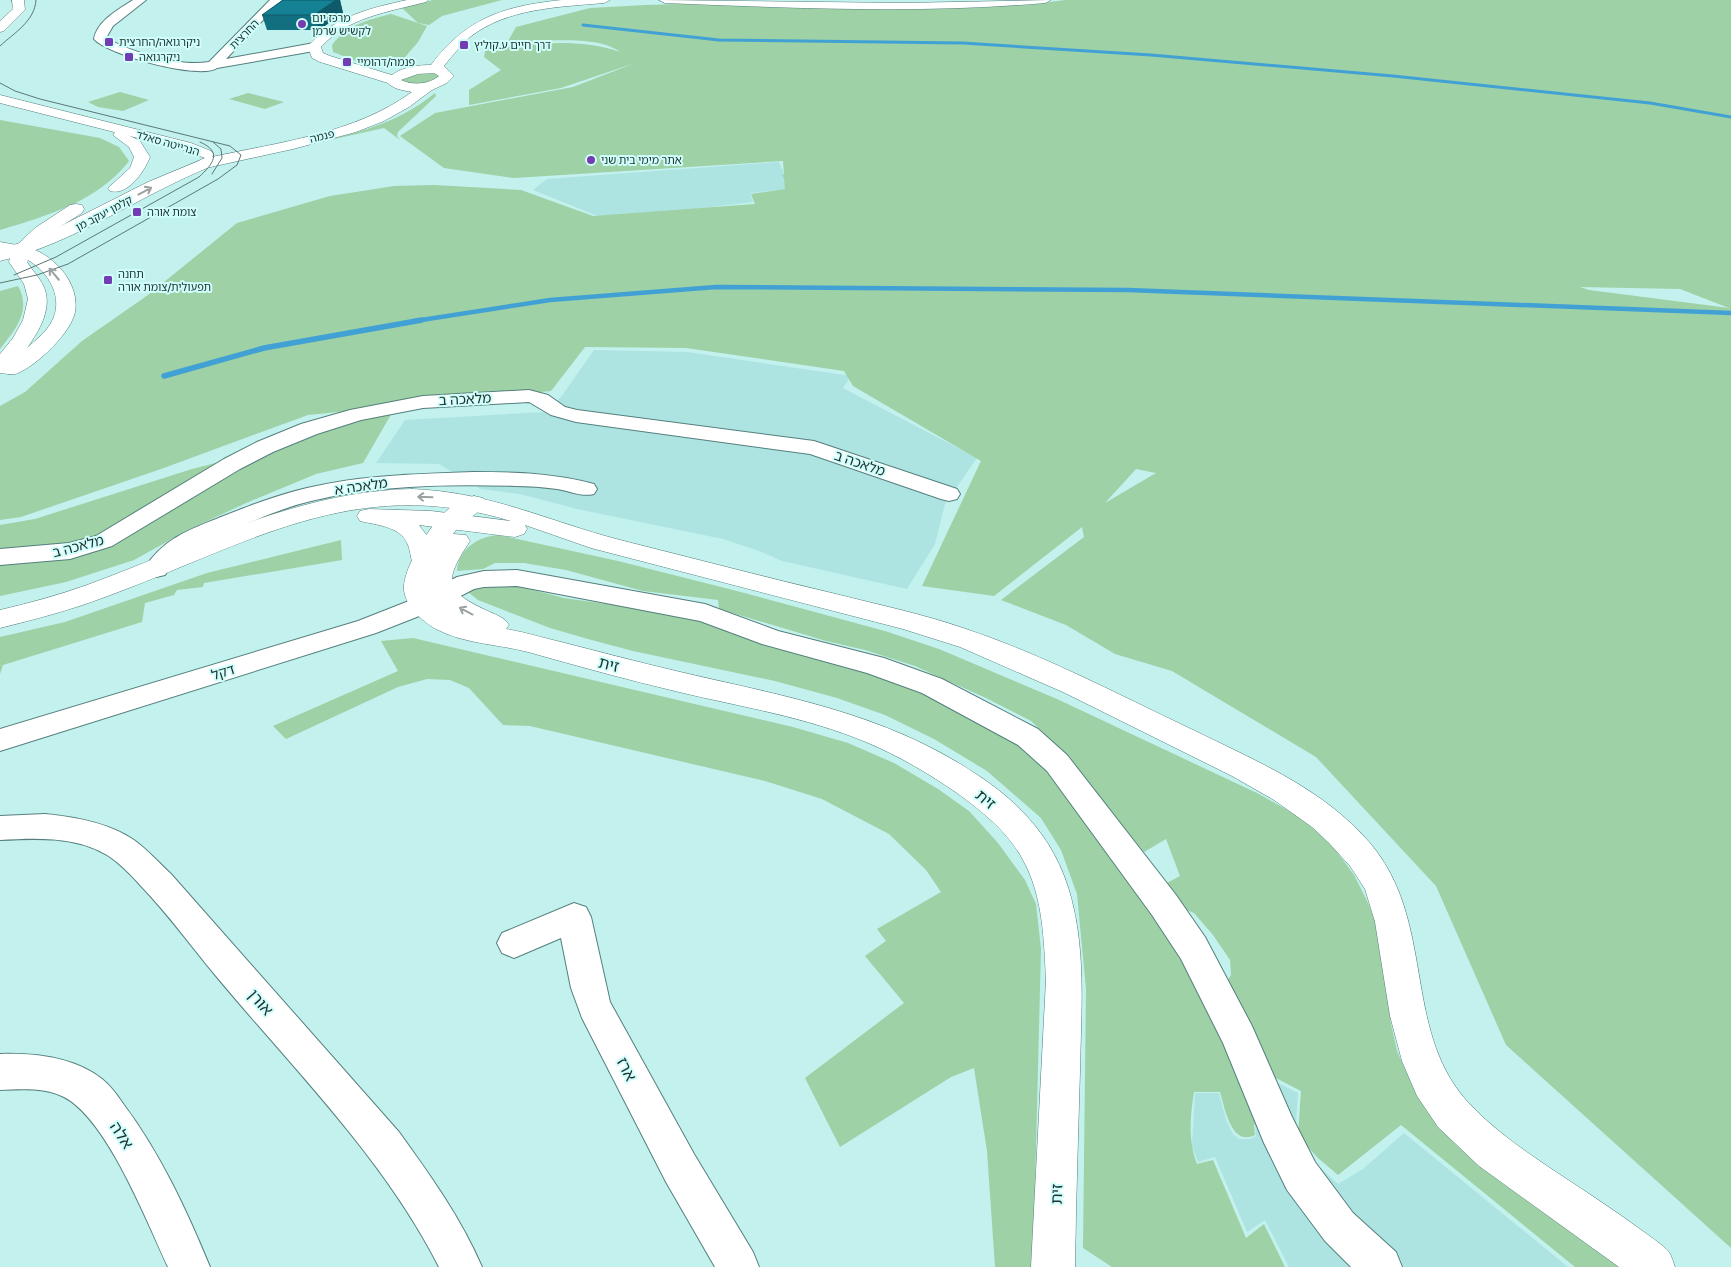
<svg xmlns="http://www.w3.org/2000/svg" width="1731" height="1267" font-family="Cabin,'Noto Sans Hebrew',sans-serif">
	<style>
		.built { fill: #ade4e2 }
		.green { fill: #9ed1a5; fill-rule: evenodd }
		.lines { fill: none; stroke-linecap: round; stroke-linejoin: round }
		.stream-far2 { stroke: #42a1d4; stroke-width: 3 }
		.stream-far1 { stroke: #42a1d4; stroke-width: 4.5 }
		.stream { stroke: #42a1d4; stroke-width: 5.5 }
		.minor-casing { stroke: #547f7d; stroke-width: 2 }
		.tertiary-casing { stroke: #547f7d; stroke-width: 1 }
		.secondary-casing { stroke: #547f7d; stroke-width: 1 }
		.primary-casing { stroke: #547f7d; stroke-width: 1 }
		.minor { fill: #fff; fill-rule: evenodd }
		.tertiary { fill: #fff; fill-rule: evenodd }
		.secondary { fill: #fff; fill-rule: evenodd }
		.primary { fill: #fff; fill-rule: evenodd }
		.tram { stroke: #5b7876; stroke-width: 1 }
		.wall { fill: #126f7f }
		.shaded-wall { fill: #0f5a68 }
		.building { fill: #158194; stroke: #0f5a68 }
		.oneway { stroke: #9aa2a1 }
		.poi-dot { fill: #733cb3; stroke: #cffefb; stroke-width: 2 }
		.labels { text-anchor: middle; stroke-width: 4; stroke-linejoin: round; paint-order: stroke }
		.far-poi-label { font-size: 11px; fill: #1e302f; stroke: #cffefb; text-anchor: start }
		.far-street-label { font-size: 11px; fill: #1e302f; stroke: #cffefb }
		.street-label { font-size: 14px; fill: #1e302f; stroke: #cffefb }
		.near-street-label { font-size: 16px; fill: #1e302f; stroke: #cffefb }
	</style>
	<rect width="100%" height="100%" fill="#c2f1ee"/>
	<g class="built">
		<polygon points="779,162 790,189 750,193 753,202 628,217 598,216 533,190 547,179"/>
		<polygon points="594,350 688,352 851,376 843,388 977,458 945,504 935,544 907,589 782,561 759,551 723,539 577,509 520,494 481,489 439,464 376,463 405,420 545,412 561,397"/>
		<polygon points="1270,1079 1298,1093 1295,1137 1314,1162 1338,1184 1363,1169 1404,1133 1568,1267 1289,1267 1265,1220 1247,1232 1215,1157 1198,1162 1192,1146 1195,1093 1219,1093 1226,1120 1233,1134 1239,1139 1250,1139 1256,1136 1255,1125 1260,1122"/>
	</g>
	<g class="green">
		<polygon points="433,0 502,0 442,16 429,25 418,23 401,7"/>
		<path d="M1065 0H1731V1248L1506 1045 1436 886 1316 757 1172 671 1115 654 1066 625 1001 600 1084 537 1082 527 994 596 922 586 981 461 853 386 844 371 686 348 585 347 551 391 308 415 161 469 21 517 0 520V406L25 392 82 341 148 295 237 223 330 196 394 186 434 185 521 190 593 216 755 204 751 194 785 189 784 178 782 175H784L783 161 514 178 444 168 400 136 435 113 573 87 635 63 561 88 469 105V90L501 70 484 57 486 47C530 45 578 37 620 52 597 34 536 42 507 43L516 27 590 8 646 5 708 3 874 8H967L1042 3ZM1580 287 1680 289 1729 308 1589 290ZM1136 469 1156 473 1105 503Z"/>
		<path d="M391 14 427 26 418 42 400 63 393 66 371 67 333 52 332 45C348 24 368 20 391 14Z"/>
		<polygon points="431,71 442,76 427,84 402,84 400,77"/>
		<polygon points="120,92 149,100 123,111 98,107 88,102"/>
		<polygon points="248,93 284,102 265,109 229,99"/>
		<path d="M435 93 436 96 398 132 397 136 400 140 384 128 294 148C344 136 394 127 435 93Z"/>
		<path d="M0 120 100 138 119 147 129 161C98 201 47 216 0 230Z"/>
		<path d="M18 286C32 311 15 330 0 349V291Z"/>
		<polygon points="393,411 363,463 316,474 246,503 188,530 134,560 66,582 0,596 0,525 35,519 192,469 279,447 337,424"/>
		<path d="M499 535 618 561 733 590 885 631 939 649 1057 699 1259 794 1296 815 1329 841 1354 875 1368 903 1378 929 1391 1024 1397 1051 1409 1078 1428 1108 1621 1267H1575L1401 1125 1338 1175 1318 1158 1298 1136 1301 1091 1272 1076 1263 1052 1226 983 1231 975 1230 960 1213 935 1194 913 1184 909 1167 883 1180 876 1166 839 1144 852 1094 792 1067 755 1031 721 986 698 915 666 865 650 826 641 719 609 718 600 643 591 566 570 524 563H495L483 569 457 571C458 549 479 536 499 535Z"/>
		<polygon points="341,540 342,560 204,583 203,587 177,590 174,595 145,603 142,622 3,665 0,674 0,637 65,622 207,573"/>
		<path d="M503 582 564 598 705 618 926 690 1038 756 1188 961 1259 1120 1254 1125 1255 1135C1231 1147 1225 1108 1220 1092H1194C1190 1117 1188 1141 1197 1164L1213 1160 1246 1238 1264 1224 1285 1267H1112L1083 1248 1086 989 1077 894 1061 850 1041 818 987 771 934 739 885 715 837 698 775 681 633 651 588 639 550 628 478 600 463 588Z"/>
		<polygon points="413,638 793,727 848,743 894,763 938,789 969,811 998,843 1025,880 1036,904 1041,949 1033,1267 995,1267 987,1151 974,1068 951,1077 840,1147 805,1078 904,1003 865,956 886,941 877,929 941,892 926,870 889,834 822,799 765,781 530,726 503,725 469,688 450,680 427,679 398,687 286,739 273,726 398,671 381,641"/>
	</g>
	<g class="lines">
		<polyline class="stream-far2" points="583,25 719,40 963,43 1151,55 1393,76 1650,103 1731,117"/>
		<polyline class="stream-far1" points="415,321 550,300 716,287 1128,290 1731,313"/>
		<polyline class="stream" points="164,376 264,348 422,320"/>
		<defs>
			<g id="minor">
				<path d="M133 0H146L113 26 106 38C133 53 179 67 209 62L270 0H282L226 59 314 43 320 47 314 51 217 68C200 80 108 55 94 39 97 21 119 9 133 0Z"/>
				<polygon points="529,390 548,395 565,407 577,410 814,441 957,489 960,494 957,499 949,501 941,499 810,454 576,422 551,415 529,402 423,408 361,420 317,434 273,452 240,469 112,546 70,559 0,565 0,549 69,543 96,536 224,459 257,442 301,424 350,410 423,396"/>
				<path d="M473 472C515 472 554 473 594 484L597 489 594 494C581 497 570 491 557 489 543 487 529 486 515 486 449 484 377 485 311 501 285 507 261 518 236 528 209 539 181 549 165 575L156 577 147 575 144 569C163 539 188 530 221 517 249 506 277 495 307 488 361 475 417 474 473 472Z"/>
				<polygon points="517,570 705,604 778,631 884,658 942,679 1038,729 1067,755 1176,895 1205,937 1252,1026 1292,1117 1315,1162 1353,1213 1396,1252 1402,1267 1351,1267 1325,1241 1287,1190 1264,1143 1223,1043 1181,959 1152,915 1047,771 1018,745 922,693 867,673 762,644 700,621 517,586 484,587 474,589 432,611 376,633 0,751 0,729 358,621 414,599 457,577 484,571"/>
				<path d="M45 814C76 817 109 823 134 840 148 850 159 863 171 874L399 1132C430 1175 461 1218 482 1267H439C383 1157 294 1070 216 976 191 946 168 914 141 886 131 875 120 863 107 855 75 836 36 838 0 840V816Z"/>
				<polygon points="574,903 586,907 591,917 610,1002 694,1154 753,1252 759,1267 715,1267 666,1182 582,1018 571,988 561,938 514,958 502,953 497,943 502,933"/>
				<path d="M0 1054C35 1053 74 1057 102 1079 111 1086 118 1096 124 1105 160 1153 187 1211 210 1267H168C147 1222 107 1119 64 1097 45 1087 20 1089 0 1090Z"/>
			</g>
			<g id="tertiary">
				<path d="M407 0H428L426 2C388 12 348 17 321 47L323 53 330 56 398 77 400 80 398 83H388L320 62 312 58 308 47 310 44C336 16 371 8 407 0Z"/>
				<path d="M474 496 483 498 486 503C477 516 462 521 453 534L466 535 470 541C443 582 444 591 490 612 498 616 504 617 509 625L506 629C525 632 543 638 561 642 600 652 638 662 676 671 782 696 883 712 976 774 1019 802 1052 837 1068 887 1087 947 1081 1010 1080 1071 1078 1137 1076 1202 1075 1267H1031L1046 980C1044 940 1043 896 1023 860 1009 833 982 811 957 793 928 773 899 756 866 742 806 717 742 707 679 692 628 680 578 666 528 652 498 644 464 644 436 629 422 621 406 607 404 590 402 570 428 529 442 515 451 506 462 499 474 496Z"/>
			</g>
			<g id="secondary">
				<polygon points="12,0 24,0 25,10 4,31 0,32 0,21 13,9"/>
				<path d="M562 0H610L604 3C559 7 507 8 470 37 460 46 452 56 444 66L454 76 447 83 432 90 409 107 384 121 356 132 293 149 206 168 200 166 198 163 200 160 205 158 181 149 0 103V95L191 143 211 151 214 154 212 157C280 142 354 134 412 92 402 90 392 89 386 81 396 68 415 65 431 65 467 17 505 6 562 0ZM434 73 439 76C429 84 414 86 401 80L418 74Z"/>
				<path d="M659 0 903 3 1051 0 1045 3C918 14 792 8 665 3Z"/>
				<path d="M76 204 82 205 84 209 82 213 47 235 32 249C56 257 80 285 75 312 71 333 37 365 18 373 12 376 6 373 0 373V354L13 338 23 320 28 299 24 284 9 262 11 254 0 252V242L17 245 35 228 70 205ZM28 260C49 272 65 299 51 323 45 333 35 341 27 348 39 331 54 307 43 285 39 277 32 270 27 262Z"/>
				<path d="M412 489C491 492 547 521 620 540 692 558 764 577 836 594 879 605 923 614 966 629 1044 655 1117 694 1191 729 1254 760 1323 788 1370 843 1436 921 1402 1027 1466 1100 1492 1129 1526 1152 1559 1174 1588 1193 1617 1212 1644 1232 1652 1238 1663 1245 1669 1252 1672 1257 1673 1262 1675 1267H1619L1479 1166 1438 1127 1417 1096 1402 1061 1390 1016 1375 922 1365 889 1350 866 1329 843 1312 827 1274 800 1232 776 1065 693 960 647 903 629 591 548 525 525 527 529 524 534 515 537 419 525 433 544 437 561 433 567 424 569 415 567C410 560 411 552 408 545 401 526 376 525 360 521L357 516 360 511 369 509 431 511 511 521C354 473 247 545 105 597 71 610 36 619 0 628V610C30 603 59 595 87 585 194 546 297 491 412 489Z"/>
			</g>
			<g id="primary">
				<path d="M120 131 140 141 150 157C144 172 128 196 110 191L108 188 130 168 134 157 129 147 113 135 115 132Z"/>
				<path d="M206 158 212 160 214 163 212 166C140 195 75 243 0 261V250L47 233 148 182Z"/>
			</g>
		</defs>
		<use href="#minor" class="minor-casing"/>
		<use href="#tertiary" class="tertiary-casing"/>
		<use href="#secondary" class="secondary-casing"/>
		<use href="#primary" class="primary-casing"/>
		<use href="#minor" class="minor"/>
		<use href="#tertiary" class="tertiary"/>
		<use href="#secondary" class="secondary"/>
		<use href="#primary" class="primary"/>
		<g class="tram">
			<path d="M0 46C14 33 35 21 36 0"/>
			<polyline points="0,83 15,91 40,99 230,146 241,155 237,165 218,179 68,264 37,275 0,283"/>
			<polyline points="212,174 222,158 221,149 213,142"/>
			<path d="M14 275 56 257 199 177C213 164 223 152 200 142"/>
		</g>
	</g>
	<polygon class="wall" points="283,0 340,0 343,13 319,30 267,30 262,15"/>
	<polygon class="shaded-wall" points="336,0 340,0 343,13 319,30 314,15"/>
	<polygon class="building" points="283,0 336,0 314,15 262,15"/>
	<defs><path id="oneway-shaft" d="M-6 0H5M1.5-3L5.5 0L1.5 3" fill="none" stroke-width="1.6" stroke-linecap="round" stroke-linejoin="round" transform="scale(1.25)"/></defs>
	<g class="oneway">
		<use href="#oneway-shaft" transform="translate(145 191) rotate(-28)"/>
		<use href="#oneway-shaft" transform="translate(54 274) rotate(-130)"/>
		<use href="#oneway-shaft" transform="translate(425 497) rotate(-178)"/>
		<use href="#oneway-shaft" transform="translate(466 611) rotate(-152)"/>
	</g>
	<g class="poi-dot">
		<circle cx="302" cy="24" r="5"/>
		<rect x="104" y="37" width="10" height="10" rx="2.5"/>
		<rect x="459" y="40" width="10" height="10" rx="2.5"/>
		<rect x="124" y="52" width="10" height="10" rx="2.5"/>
		<rect x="342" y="57" width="10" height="10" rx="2.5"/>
		<circle cx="591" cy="160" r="5"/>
		<rect x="132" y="207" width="10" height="10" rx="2.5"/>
		<rect x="103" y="275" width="10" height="10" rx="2.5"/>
	</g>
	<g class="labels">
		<g class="far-poi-label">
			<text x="312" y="22">מרכז יום<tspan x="312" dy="13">לקשיש שרמן</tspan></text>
			<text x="119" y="46">ניקרגואה/החרצית</text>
			<text x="474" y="49">דרך חיים ע.קוליץ</text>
			<text x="139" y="61">ניקרגואה</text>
			<text x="357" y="66">פנמה/דהומיי</text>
			<text x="601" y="164">אתר מימי בית שני</text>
			<text x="147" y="216">צומת אורה</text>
			<text x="118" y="278">תחנה<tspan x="118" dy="13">תפעולית/צומת אורה</tspan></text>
		</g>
		<g class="far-street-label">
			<text transform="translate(244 34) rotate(-46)" y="4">החרצית</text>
			<text transform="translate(322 136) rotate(-14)" y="4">פנמה</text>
			<text transform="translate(168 143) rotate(16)" y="4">הנרייטה סאלד</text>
			<text transform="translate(104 213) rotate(-28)" y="4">קלמן יעקב מן</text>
		</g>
		<g class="street-label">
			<text transform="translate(465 399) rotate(-3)" y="5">מלאכה ב</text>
			<text transform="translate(860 463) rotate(19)" y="5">מלאכה ב</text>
			<text transform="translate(361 486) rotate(-8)" y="5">מלאכה א</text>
			<text transform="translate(78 546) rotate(-15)" y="5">מלאכה ב</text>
			<text transform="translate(223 672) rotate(-17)" y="5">דקל</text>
		</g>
		<g class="near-street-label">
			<text transform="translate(609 664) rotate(14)" y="6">זית</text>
			<text transform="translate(986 799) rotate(40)" y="6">זית</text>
			<text transform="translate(261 1002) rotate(49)" y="6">אורן</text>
			<text transform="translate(627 1069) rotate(62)" y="6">ארז</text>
			<text transform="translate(122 1135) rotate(57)" y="6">אלה</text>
			<text transform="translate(1056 1194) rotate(-88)" y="6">זית</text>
		</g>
	</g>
</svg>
